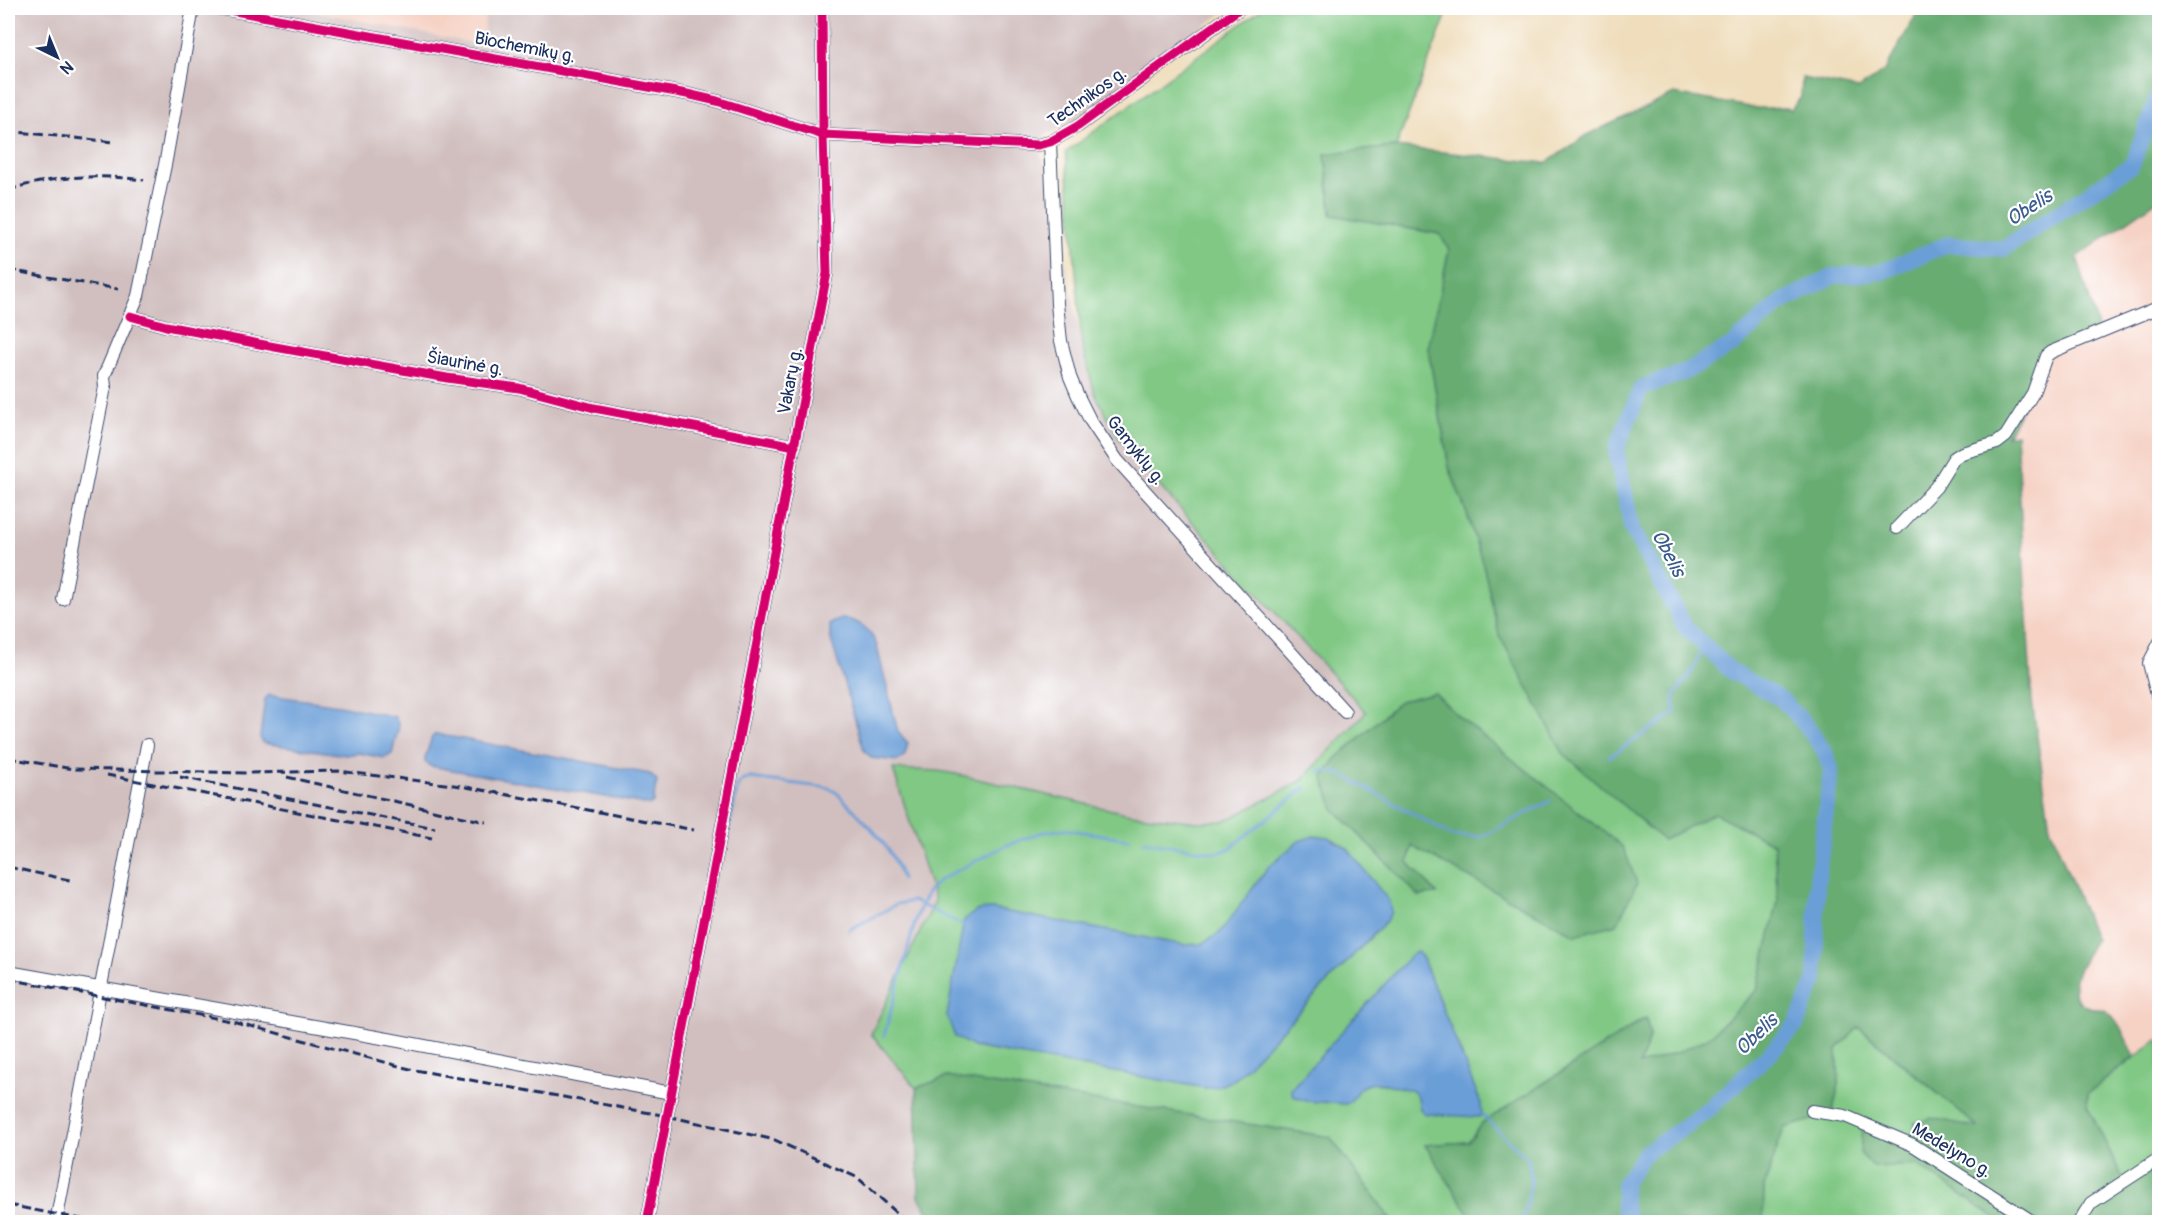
<svg xmlns="http://www.w3.org/2000/svg" width="2167" height="1230" font-family="Pangolin,sans-serif">
	<style>
		.built { fill: #f6d2c5 }
		.industrial { fill: #d1bfbf }
		.green { fill: #80c884; stroke: #4e7c71; stroke-width: 1.5; fill-rule: evenodd }
		.forest { fill: #68ac72; stroke: #426e68; stroke-width: 1.5 }
		.water { fill: #6b9ed7; stroke: #43669a; stroke-width: 1.5 }
		.lines { fill: none; stroke-linecap: round; stroke-linejoin: round }
		.stream { stroke: #6b9ed7; stroke-width: 3 }
		.river { stroke: #6b9ed7; stroke-width: 16 }
		.minor-casing { stroke: #3b496c; stroke-width: 14 }
		.minor { stroke: #fff; stroke-width: 12 }
		.rail { stroke: #1b2f5e; stroke-width: 3; stroke-dasharray: 9 4.5; stroke-linecap: butt }
		.cycleway-casing { stroke: #fff; stroke-width: 13 }
		.cycleway { stroke: #d6006c; stroke-width: 9 }
		.labels { text-anchor: middle; stroke-width: 4.5; stroke-linejoin: round; paint-order: stroke }
		.street-label { font-size: 18px; fill: #1b2f5e; stroke: #fff }
		.water-label { font-size: 20px; font-style: italic; fill: #3b5b8e; stroke: #fff }
	</style>
	<rect width="100%" height="100%" fill="#fff"/>
	<filter id="ink" filterUnits="userSpaceOnUse"><feTurbulence type="fractalNoise" baseFrequency=".0167" numOctaves="2"/><feDisplacementMap in="SourceGraphic" scale="12" xChannelSelector="R" yChannelSelector="G"/><feConvolveMatrix kernelMatrix="1 2 1 2 8 2 1 2 1" color-interpolation-filters="sRGB"/></filter>
	<filter id="wash" filterUnits="userSpaceOnUse"><feTurbulence type="fractalNoise" baseFrequency=".008" numOctaves="4" result="noise"/><feDisplacementMap in="SourceGraphic" scale="24" xChannelSelector="R" yChannelSelector="G"/><feGaussianBlur stdDeviation="1.35" result="paint"/><feColorMatrix in="noise" values="0 0 0 0 0 0 0 0 0 0 0 0 0 0 0 0 0 1.4 0 .05"/><feComposite in="paint" operator="in"/></filter>
	<g filter="url(#wash)">
		<rect width="100%" height="100%" fill="#efddbb"/>
		<g class="built">
			<polygon points="296,8 486,8 482,45"/>
			<polygon points="2159,199 2160,1039 2134,1057 2118,1023 2107,1011 2088,1007 2079,1002 2073,992 2073,981 2095,940 2050,827 2032,701 2016,435 2006,436 2046,356 2099,331 2077,258"/>
		</g>
		<polygon class="industrial" points="8,8 296,8 482,45 486,8 1229,8 1095,105 1059,129 1045,135 1041,155 1045,164 1082,346 1095,394 1119,439 1163,490 1366,712 1301,781 1235,816 1223,821 1198,822 1130,814 956,774 938,771 893,770 935,901 871,1034 916,1088 919,1197 934,1222 8,1222"/>
		<g class="green">
			<path d="M1263 8H1449L1396 147 1325 154 1331 214 1440 234 1449 250 1428 348 1449 467 1467 514 1484 568 1499 635 1715 813 1774 844 1778 902 1757 990 1708 1038 1679 1052 1638 1066 1650 1036 1645 1018 1482 1123 1468 1142 1425 1145 1474 1222H1393L1330 1137 947 1077 916 1088 871 1034 935 901 893 769 938 771 956 774 1130 814 1198 822 1223 821 1235 816 1301 781 1366 712 1163 490 1119 439 1095 394 1082 346 1066 152ZM1434 693 1458 716 1575 935 1412 846 1407 862 1437 893 1419 896 1334 809 1323 777 1336 759 1400 701ZM1241 906 1386 921 1235 1079 1219 1086 1206 1088 973 1047 978 910 992 909 1184 945 1202 944 1220 933ZM1417 952 1422 957 1481 1104C1462 1109 1437 1122 1420 1109L1418 1097 1414 1090 1387 1084 1370 1083 1359 1088 1292 1089 1410 956Z"/>
			<polygon points="1858,1027 1980,1129 1913,1145 1873,1167 1917,1165 2002,1222 1763,1222 1764,1187 1784,1128 1832,1114 1839,1084 1837,1049"/>
			<polygon points="2159,1039 2159,1158 2124,1181 2087,1105 2088,1093"/>
		</g>
		<g class="forest">
			<path d="M1920 8H2159V199L2077 257 2099 331 2051 352 2007 436 2016 434 2032 701 2050 827 2095 940C2085 958 2058 992 2086 1006 2092 1009 2102 1008 2108 1012 2121 1022 2127 1043 2134 1057L2088 1093 2087 1105 2124 1181 2159 1158V1222H2002L1917 1165 1873 1167 1860 1153 1862 1124 1913 1145 1914 1123 1933 1118 1979 1128 1859 1027 1837 1049 1839 1084 1832 1114 1784 1128 1764 1187 1763 1222H1474L1425 1145 1468 1142 1482 1123 1646 1018 1650 1036 1639 1065 1679 1052 1708 1038 1757 990 1778 902 1774 844 1715 813 1663 840 1563 753 1499 635 1484 568 1467 514 1449 467 1428 348 1449 250 1440 234 1332 215 1325 154 1396 147 1546 163 1587 135 1674 94 1756 108H1787L1791 110 1801 97 1802 78 1859 89 1885 70Z"/>
			<polygon points="1435,693 1458,716 1623,847 1637,883 1617,924 1575,935 1412,846 1408,862 1437,894 1419,896 1334,809 1323,777 1336,759 1400,701"/>
			<polygon points="947,1077 1330,1137 1393,1222 934,1222 919,1197 916,1088"/>
		</g>
		<g class="water">
			<path d="M843 618C860 622 868 627 876 643L898 732 908 743 905 755 898 761 871 758 864 750 830 636V624Z"/>
			<polygon points="269,695 339,705 395,717 399,726 392,754 385,758 359,753 346,755 263,743 260,737 265,699"/>
			<polygon points="436,734 650,774 657,781 653,803 650,805 430,766 425,762 425,758 432,737"/>
			<polygon points="1314,836 1329,837 1347,848 1389,901 1391,912 1386,921 1235,1079 1219,1086 1206,1088 973,1047 955,1037 947,1016 964,920 978,910 992,909 1184,945 1202,944 1220,933 1269,866 1299,841"/>
			<path d="M1417 952 1422 957 1481 1104 1482 1115 1478 1117 1426 1114 1420 1109 1418 1097 1413 1091C1398 1087 1371 1076 1358 1090 1354 1095 1353 1101 1346 1104L1306 1101 1293 1096 1291 1089 1410 956Z"/>
		</g>
		<g class="lines">
			<g class="stream">
				<polyline points="1609,757 1675,713 1674,695 1693,670 1704,646"/>
				<polyline points="1319,773 1324,770 1341,774 1453,836 1481,837 1550,801"/>
				<path d="M726 841 738 785 742 781 750 778 829 788 837 793C862 819 891 843 902 879"/>
				<polyline points="1143,841 1217,853 1229,849 1306,787"/>
				<polyline points="849,930 897,904 913,901 963,925"/>
				<polyline points="884,1036 917,915 928,891 941,879 1005,846 1040,833 1064,829 1129,839"/>
				<path d="M1482 1115 1528 1159C1535 1181 1527 1201 1522 1222"/>
			</g>
			<polyline class="river" points="1631,1222 1624,1209 1624,1183 1645,1153 1703,1114 1768,1055 1796,1025 1815,981 1817,883 1831,770 1824,750 1804,723 1781,699 1731,671 1685,627 1632,529 1616,450 1641,388 1685,372 1731,346 1782,302 1833,276 1881,272 1948,244 2003,249 2132,165 2160,91"/>
		</g>
	</g>
	<g filter="url(#ink)">
		<g class="lines">
			<defs>
				<g id="minor">
					<polyline points="218,8 687,94 717,101 823,135 1038,145 1050,142 1078,126 1240,8"/>
					<polyline points="1050,142 1057,304 1061,341 1070,377 1078,396 1090,420 1117,460 1345,712"/>
					<polyline points="130,316 166,326 275,347 447,378 519,388 594,408 795,446"/>
					<polyline points="1897,528 1936,487 1954,458 1962,453 1997,443 2006,436 2033,393 2046,356 2051,352 2160,307"/>
					<polyline points="63,599 105,387 104,376 138,296 166,160 193,8"/>
					<polyline points="2160,642 2149,663 2160,707"/>
					<polyline points="8,972 388,1039 671,1093"/>
					<polyline points="1812,1111 1845,1116 1913,1145 2033,1222"/>
					<polyline points="56,1222 147,745"/>
					<polyline points="647,1222 827,273 823,135 822,8"/>
					<polyline points="2079,1222 2091,1203 2160,1158"/>
				</g>
			</defs>
			<use href="#minor" class="minor-casing"/>
			<use href="#minor" class="minor"/>
			<g class="rail">
				<polyline points="8,131 114,142"/>
				<path d="M8 190C53 176 97 174 144 180"/>
				<polyline points="8,270 118,289"/>
				<polyline points="8,758 73,769 248,773 338,771 461,786 694,830"/>
				<polyline points="107,775 432,838"/>
				<polyline points="180,777 435,828"/>
				<polyline points="287,777 486,822"/>
				<polyline points="8,867 74,881"/>
				<polyline points="8,979 236,1022 410,1069 667,1116 775,1140 858,1178 907,1222"/>
				<polyline points="8,1205 96,1222"/>
			</g>
			<defs>
				<g id="cycleway">
					<polyline points="218,8 687,94 717,101 823,135 1038,145 1050,142 1078,126 1240,8"/>
					<polyline points="130,316 166,326 275,347 447,378 519,388 594,408 795,446"/>
					<polyline points="647,1222 827,273 823,135 822,8"/>
				</g>
			</defs>
			<use href="#cycleway" class="cycleway-casing"/>
			<use href="#cycleway" class="cycleway"/>
		</g>
	</g>
	<g class="labels">
		<g class="street-label">
			<text transform="translate(525 47) rotate(11)" y="6">Biochemikų g.</text>
			<text transform="translate(1087 97) rotate(-35)" y="6">Technikos g.</text>
			<text transform="translate(465 363) rotate(10)" y="6">Šiaurinė g.</text>
			<text transform="translate(790 381) rotate(-79)" y="6">Vakarų g.</text>
			<text transform="translate(1136 450) rotate(52)" y="6">Gamyklų g.</text>
			<text transform="translate(1952 1150) rotate(31)" y="6">Medelyno g.</text>
		</g>
		<g class="water-label">
			<text transform="translate(2029 207) rotate(-33)" y="7">Obelis</text>
			<text transform="translate(1669 553) rotate(62)" y="7">Obelis</text>
			<text transform="translate(1756 1034) rotate(-44)" y="7">Obelis</text>
		</g>
	</g>
	<rect width="2167" height="1230" fill="none" stroke="#fff" stroke-width="30"/>
	<g transform="translate(57 57) rotate(137)" stroke="#ffffff" stroke-width="4.5" paint-order="stroke">
	<path d="M0-4.5L10 22L0 15L-10 22Z" fill="#1b2f5e"/>
	<text y="-9" font-size="16" font-weight="bold" text-anchor="middle" fill="#1b2f5e">N</text>
	</g>
</svg>
